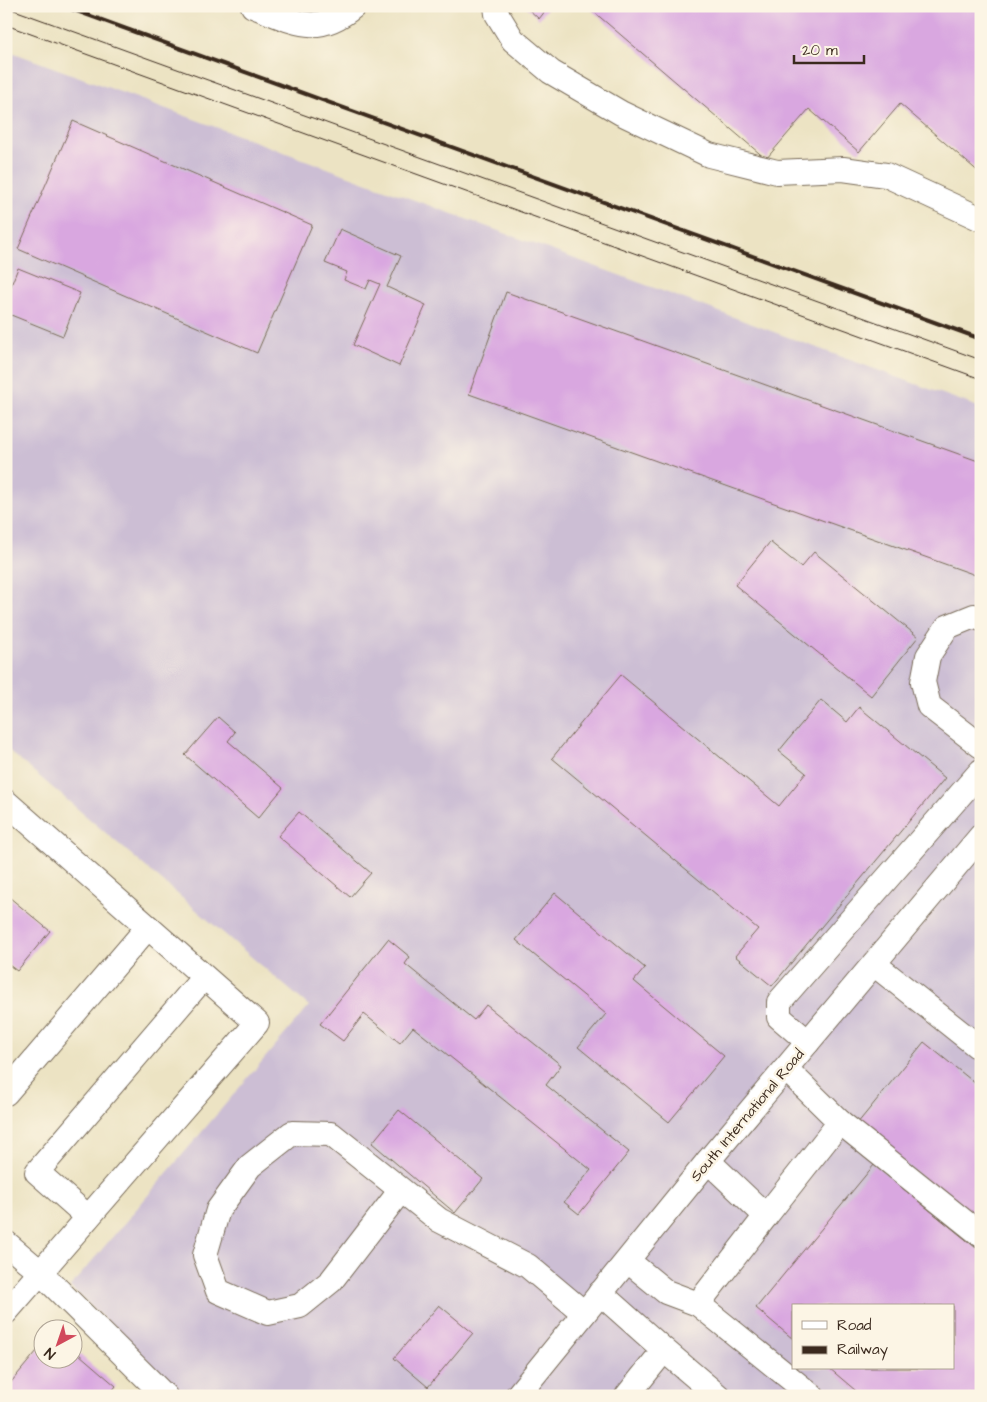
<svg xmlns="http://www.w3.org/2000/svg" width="987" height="1402" font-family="'Architects Daughter',sans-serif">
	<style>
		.industrial { fill: #ccbed4; fill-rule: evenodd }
		.building { fill: #d9a7e0 }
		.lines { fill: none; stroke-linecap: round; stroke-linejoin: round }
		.minor-casing { stroke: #796b58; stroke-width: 26 }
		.minor { stroke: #fff; stroke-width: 24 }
		.tram { stroke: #3b2a1e; stroke-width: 1 }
		.rail { stroke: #3b2a1e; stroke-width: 4 }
		.labels { text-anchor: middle; stroke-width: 5; stroke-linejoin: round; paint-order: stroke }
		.street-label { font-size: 15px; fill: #3b2a1e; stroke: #fcf5e5 }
	</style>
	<rect width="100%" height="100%" fill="#fcf5e5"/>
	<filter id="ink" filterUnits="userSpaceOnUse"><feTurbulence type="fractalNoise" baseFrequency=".02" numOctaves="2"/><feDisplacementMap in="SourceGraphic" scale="10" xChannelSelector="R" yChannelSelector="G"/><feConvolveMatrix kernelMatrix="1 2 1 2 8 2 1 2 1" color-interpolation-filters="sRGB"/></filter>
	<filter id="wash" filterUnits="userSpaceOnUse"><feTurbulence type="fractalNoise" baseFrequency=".0096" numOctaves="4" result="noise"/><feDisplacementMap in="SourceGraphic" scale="20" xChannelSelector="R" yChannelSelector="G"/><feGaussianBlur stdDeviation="1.12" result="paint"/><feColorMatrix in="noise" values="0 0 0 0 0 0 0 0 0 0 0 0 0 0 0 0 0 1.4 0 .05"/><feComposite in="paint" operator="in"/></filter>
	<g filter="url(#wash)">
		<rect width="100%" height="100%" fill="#ece3c3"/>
		<path class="industrial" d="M6 50 981 408V1396H186L70 1287 309 1006 6 748ZM793 1306H953V1368H793Z"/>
		<g id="blocks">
			<g class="building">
				<polygon points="525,6 549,6 539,19"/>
				<polygon points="587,6 981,6 981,174 900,104 859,152 809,109 766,159"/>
				<polygon points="73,121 312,225 257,353 18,249"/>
				<polygon points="340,229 401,256 387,287 426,305 399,366 353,345 380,284 370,280 366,289 344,280 347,272 325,263"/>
				<polygon points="18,268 80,293 63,336 6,313 6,298"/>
				<polygon points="506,292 981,462 981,577 469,394"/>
				<polygon points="770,542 801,567 814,552 918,637 871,696 735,585"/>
				<polygon points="621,675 779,806 806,773 779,751 821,700 847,722 859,707 945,778 772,986 735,956 758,929 552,758"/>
				<polygon points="218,717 235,732 228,741 283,788 258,818 185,755"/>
				<polygon points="299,812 371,873 350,897 278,836"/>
				<polygon points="555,893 645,968 634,981 724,1056 669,1122 578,1047 606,1014 516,940"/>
				<polygon points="9,897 50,931 17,971 9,965 6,968 6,900"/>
				<polygon points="388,939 410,957 405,964 474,1020 486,1005 561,1065 546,1085 629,1152 579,1214 564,1202 591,1170 413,1027 400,1043 364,1014 343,1041 320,1024"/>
				<polygon points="924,1042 981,1088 981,1225 857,1124"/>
				<polygon points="399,1110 483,1179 455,1213 372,1143"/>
				<polygon points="874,1165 981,1252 981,1396 862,1396 829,1368 953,1368 953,1306 793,1306 793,1339 756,1308"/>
				<polygon points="439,1305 473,1333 428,1387 394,1358"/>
				<polygon points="42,1345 42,1360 72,1360 72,1348 116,1386 108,1396 17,1396 7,1387"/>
			</g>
		</g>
	</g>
	<g filter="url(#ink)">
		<use href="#blocks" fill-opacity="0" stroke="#796b58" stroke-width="1"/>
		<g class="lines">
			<defs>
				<g id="minor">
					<path d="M253 6C294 21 316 38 354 6"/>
					<polyline points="496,6 497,14 513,40 551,72 621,113 709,155 777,172 843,169 886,175 981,219"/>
					<polyline points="981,619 974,616 947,627 928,656 923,682 929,706 981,746"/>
					<polyline points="6,802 257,1023 6,1312"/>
					<polyline points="874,964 981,1049"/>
					<polyline points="808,1042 779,1017 779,1002 981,771"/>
					<polyline points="6,1093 148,927"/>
					<polyline points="840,1122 981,1235"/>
					<polyline points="401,1190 331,1281 300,1306 268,1313 218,1291 205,1255 218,1210 250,1166 292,1133 331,1134 439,1220 528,1266 584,1313"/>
					<polyline points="766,1216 840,1122 786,1069"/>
					<polyline points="88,1217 37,1172 204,977"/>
					<polyline points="6,1243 40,1272 165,1396"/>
					<polyline points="628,1261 666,1292 698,1304 812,1396"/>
					<polyline points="600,1293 664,1350 627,1396"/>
					<polyline points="698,1304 766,1216 708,1161"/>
					<polyline points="664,1350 718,1396"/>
					<polyline points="517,1396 708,1161 981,836"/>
				</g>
			</defs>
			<use href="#minor" class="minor-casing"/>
			<use href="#minor" class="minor"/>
			<g class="tram">
				<polyline points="6,7 981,360"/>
				<polyline points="6,25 981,379"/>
			</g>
			<polyline class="rail" points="63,6 981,339"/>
		</g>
	</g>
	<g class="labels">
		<g class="street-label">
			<text transform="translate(747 1115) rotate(-50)" y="5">South International Road</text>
		</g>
	</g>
	<rect width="987" height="1402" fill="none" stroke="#fcf5e5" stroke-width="25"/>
	<rect x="792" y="1304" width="162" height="65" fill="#fcf5e5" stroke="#afa495"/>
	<rect x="802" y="1321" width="25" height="8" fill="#ffffff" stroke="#afa495"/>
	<text x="837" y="1330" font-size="15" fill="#3b2a1e">Road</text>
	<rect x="802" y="1346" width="25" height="8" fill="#3b2a1e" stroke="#afa495"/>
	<text x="837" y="1354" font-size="15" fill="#3b2a1e">Railway</text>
	<g transform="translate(58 1344) rotate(220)"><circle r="24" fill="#fcf5e5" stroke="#afa495"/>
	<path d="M0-4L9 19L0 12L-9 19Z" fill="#d1495b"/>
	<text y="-8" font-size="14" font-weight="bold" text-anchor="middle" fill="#3b2a1e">N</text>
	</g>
	<path d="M794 55v8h70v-8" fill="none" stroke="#3b2a1e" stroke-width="2.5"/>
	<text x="802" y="55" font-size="15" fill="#3b2a1e" stroke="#fcf5e5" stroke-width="4" paint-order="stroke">20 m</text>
</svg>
